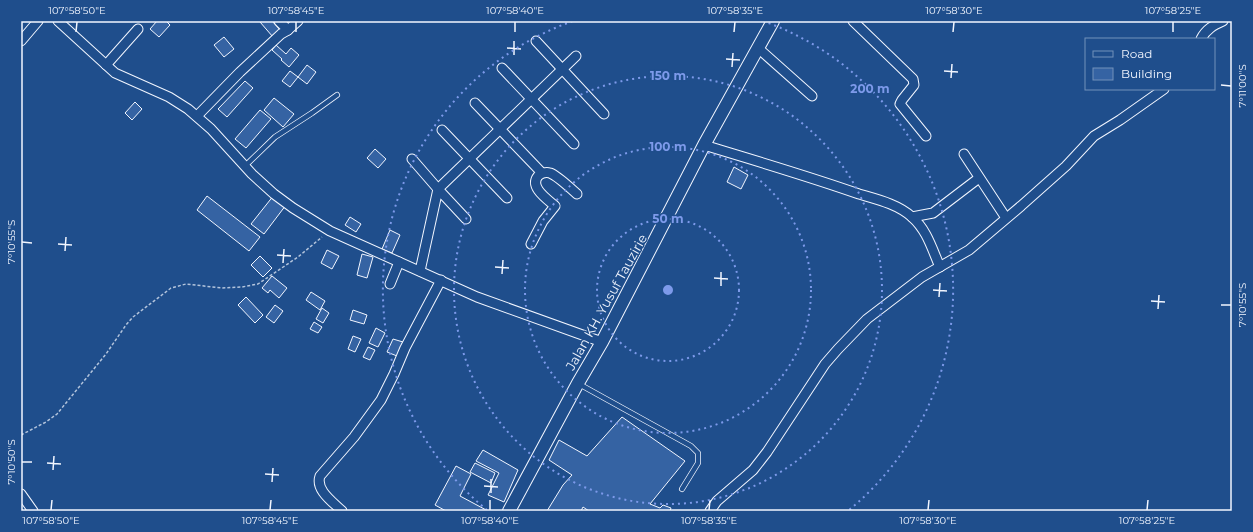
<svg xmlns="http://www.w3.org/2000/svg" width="1253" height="532" font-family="Montserrat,sans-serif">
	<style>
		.building { fill: #3563a3; stroke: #f2f6ff }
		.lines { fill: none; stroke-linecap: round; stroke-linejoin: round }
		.lane-casing { stroke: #f2f6ff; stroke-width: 6 }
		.street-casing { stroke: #f2f6ff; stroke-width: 11 }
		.secondary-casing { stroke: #f2f6ff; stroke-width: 14 }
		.path { stroke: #b3c4dc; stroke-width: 1.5; stroke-dasharray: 3 2; stroke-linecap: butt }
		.lane { stroke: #1f4e8c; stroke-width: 4.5 }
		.street { stroke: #1f4e8c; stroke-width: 9 }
		.secondary { stroke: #1f4e8c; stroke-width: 12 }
		.ticks { fill: none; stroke: #f2f6ff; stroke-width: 1.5 }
		.ring { fill: none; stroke: #7d9aea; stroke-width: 2; stroke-dasharray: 2 4 }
		.labels { text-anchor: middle; stroke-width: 3; stroke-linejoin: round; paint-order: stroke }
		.street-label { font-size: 13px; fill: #f2f6ff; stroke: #1f4e8c }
		.centre { fill: #7d9aea; stroke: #1f4e8c; stroke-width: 2 }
		.ring-label { font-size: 12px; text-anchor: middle; font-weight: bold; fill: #7d9aea; stroke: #1f4e8c; stroke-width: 3; stroke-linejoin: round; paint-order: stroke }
		.neatline { fill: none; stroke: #f2f6ff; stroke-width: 1.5 }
		.ticks-label { font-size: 10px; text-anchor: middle; fill: #f2f6ff }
	</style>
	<rect width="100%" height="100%" fill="#1f4e8c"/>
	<g class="building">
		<polygon points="157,21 166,21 170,25 159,37 150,29"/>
		<polygon points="261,21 272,21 280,30 273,37 260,22"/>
		<polygon points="224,37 234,49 224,57 214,45"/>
		<polygon points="276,45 286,54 291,48 299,55 289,67 281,60 282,59 272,50"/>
		<polygon points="307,65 316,72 307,84 298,77"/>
		<polygon points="290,71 298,77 290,87 282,81"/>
		<polygon points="245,81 253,88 227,117 218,109"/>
		<polygon points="274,98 294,114 283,127 264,110"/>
		<polygon points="135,102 142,109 132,120 125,113"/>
		<polygon points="260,110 271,119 246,148 235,139"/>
		<polygon points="375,149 386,159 378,168 367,158"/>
		<polygon points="734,167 748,175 741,189 727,182"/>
		<polygon points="274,195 286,205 264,234 251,224"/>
		<polygon points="207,196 260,237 249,251 197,210"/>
		<polygon points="350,217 361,224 356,232 345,225"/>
		<polygon points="390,230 400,235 392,253 382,249"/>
		<polygon points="327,250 339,256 332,269 321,263"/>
		<polygon points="362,254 373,257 367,278 357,275"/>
		<polygon points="260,256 272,268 263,277 251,265"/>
		<polygon points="272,276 287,288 279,298 270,290 268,293 262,288"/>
		<polygon points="311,292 325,301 320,310 306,300"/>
		<polygon points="246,297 263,315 255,323 238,305"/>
		<polygon points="275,305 283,311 274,323 266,317"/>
		<polygon points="322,308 329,313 323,323 316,319"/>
		<polygon points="353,310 367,315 364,324 350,320"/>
		<polygon points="314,322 322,327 318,333 310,329"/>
		<polygon points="376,328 385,333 378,347 369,343"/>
		<polygon points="353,336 361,339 355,352 348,349"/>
		<polygon points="393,339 403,342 397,356 387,352"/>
		<polygon points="368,347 375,350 370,360 363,357"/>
		<polygon points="622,417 685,461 650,504 660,508 663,505 671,508 670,511 589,511 583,507 581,511 547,511 563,485 572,475 549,460 559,440 587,456"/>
		<polygon points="483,450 518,470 504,502 488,495 499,473 476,461"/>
		<polygon points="475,463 495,473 491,483 470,472"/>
		<polygon points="456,466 471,474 460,496 488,511 446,511 435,505"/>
	</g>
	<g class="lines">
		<defs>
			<g id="lane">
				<polyline points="245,166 275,137 312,113 337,95"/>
				<polyline points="579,384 691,446 698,453 698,463 682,489"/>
			</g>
			<g id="street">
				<polyline points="58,21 115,73 169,97 188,109 211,129 252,174 274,194 293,208 330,231 477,297 602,342"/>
				<polyline points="279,21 288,30"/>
				<polyline points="853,21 913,79 914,85 902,100 900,104 926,136"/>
				<path d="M1201 39C1206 29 1214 25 1223 21"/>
				<polyline points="21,41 38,21"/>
				<polyline points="536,41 604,114"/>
				<polyline points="758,48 812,96"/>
				<polyline points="106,65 138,29"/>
				<polyline points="502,68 574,144"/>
				<polyline points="475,103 542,173"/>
				<polyline points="197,116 240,72 281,34 288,30 298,21"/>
				<polyline points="442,130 507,198"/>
				<path d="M704 145C756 161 808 176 859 194 876 199 898 204 912 217 927 230 932 249 940 267"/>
				<polyline points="964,154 1006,218"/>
				<polyline points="412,159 438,189 576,56"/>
				<polyline points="912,217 933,213 979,178"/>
				<path d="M531 244 543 221 555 206C547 199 529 187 538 176 541 173 546 172 550 173 558 176 570 188 577 194"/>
				<polyline points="420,271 438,189 466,219"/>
				<polyline points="390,284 399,262"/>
				<polyline points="21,494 33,511"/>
				<path d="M342 511C333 502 315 490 320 476L354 437 381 400 394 374 405 348 441 280"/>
				<polyline points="710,511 717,501 753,470 767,452 825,364 838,349 867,319 922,277 969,250 1021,206 1066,166 1094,136 1120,120 1164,89"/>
			</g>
			<polyline id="secondary" points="509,511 578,383 602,342 704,145 773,21"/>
		</defs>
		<use href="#lane" class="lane-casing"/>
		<use href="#street" class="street-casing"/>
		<use href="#secondary" class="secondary-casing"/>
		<polyline class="path" points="21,435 46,422 57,414 106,354 126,325 133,317 171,288 186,284 222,288 242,287 258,284 298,257 322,237"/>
		<use href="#lane" class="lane"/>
		<use href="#street" class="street"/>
		<use href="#secondary" class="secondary"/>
	</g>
	<path class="ticks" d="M76 32 77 22M296 32V22M515 32V22M734 32 735 22M953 32 954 22M1173 32V22M507 48 521 49M514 55V41M726 59 740 60M732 67 733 53M944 71 958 72M951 78 952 64M1221 85 1231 86M22 242 32 243M58 244 72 245M65 251 66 237M277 255 291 256M283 263 284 249M495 267 509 268M502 274 503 260M714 278 728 279M721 286V272M933 290 947 291M939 297 940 283M1151 301 1165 302M1221 305H1231M1158 309 1159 295M22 462H32M47 463 61 464M53 470 54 456M265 474 279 475M272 482 273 468M484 486 498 487M491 493V479M51 510 52 500M270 510 271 500M490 510V500M709 510 710 500M928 510 929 500M1147 510 1148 500"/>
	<g class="ring">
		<circle cx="668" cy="290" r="71"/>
		<circle cx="668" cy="290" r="143"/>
		<circle cx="668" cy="290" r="214"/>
		<path d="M487 510A285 285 0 0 1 573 21M763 21A285 285 0 0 1 849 510"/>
	</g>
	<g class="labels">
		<g class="street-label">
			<text transform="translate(606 302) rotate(-61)" y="5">Jalan KH. Yusuf Tauzirie</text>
		</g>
	</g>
	<circle cx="668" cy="290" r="6" class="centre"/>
	<g class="ring-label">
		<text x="668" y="80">150 m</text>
		<text x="870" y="93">200 m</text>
		<text x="668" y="151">100 m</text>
		<text x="668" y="223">50 m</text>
	</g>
	<rect width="1253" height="532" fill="none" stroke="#1f4e8c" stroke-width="44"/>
	<rect x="1085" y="38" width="130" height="52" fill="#1f4e8c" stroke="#7391ba"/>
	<rect x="1093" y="51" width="20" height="6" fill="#1f4e8c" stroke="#7391ba"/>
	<text x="1121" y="58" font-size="12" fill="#f2f6ff">Road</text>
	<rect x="1093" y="68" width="20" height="12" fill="#3563a3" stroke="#7391ba"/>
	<text x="1121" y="78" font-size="12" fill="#f2f6ff">Building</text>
	<rect x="22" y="22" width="1209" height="488" class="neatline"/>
	<g class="ticks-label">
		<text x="77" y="14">107°58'50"E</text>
		<text x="296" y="14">107°58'45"E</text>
		<text x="515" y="14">107°58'40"E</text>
		<text x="735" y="14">107°58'35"E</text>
		<text x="954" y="14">107°58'30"E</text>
		<text x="1173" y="14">107°58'25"E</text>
		<text transform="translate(1242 86) rotate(-90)" y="4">7°11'00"S</text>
		<text transform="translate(11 242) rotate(-90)" y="4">7°10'55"S</text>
		<text transform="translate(1242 305) rotate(-90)" y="4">7°10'55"S</text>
		<text transform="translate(11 462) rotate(-90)" y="4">7°10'50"S</text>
		<text x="51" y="524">107°58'50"E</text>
		<text x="270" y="524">107°58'45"E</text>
		<text x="490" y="524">107°58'40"E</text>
		<text x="709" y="524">107°58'35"E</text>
		<text x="928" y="524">107°58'30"E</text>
		<text x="1147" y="524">107°58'25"E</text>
	</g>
</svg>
